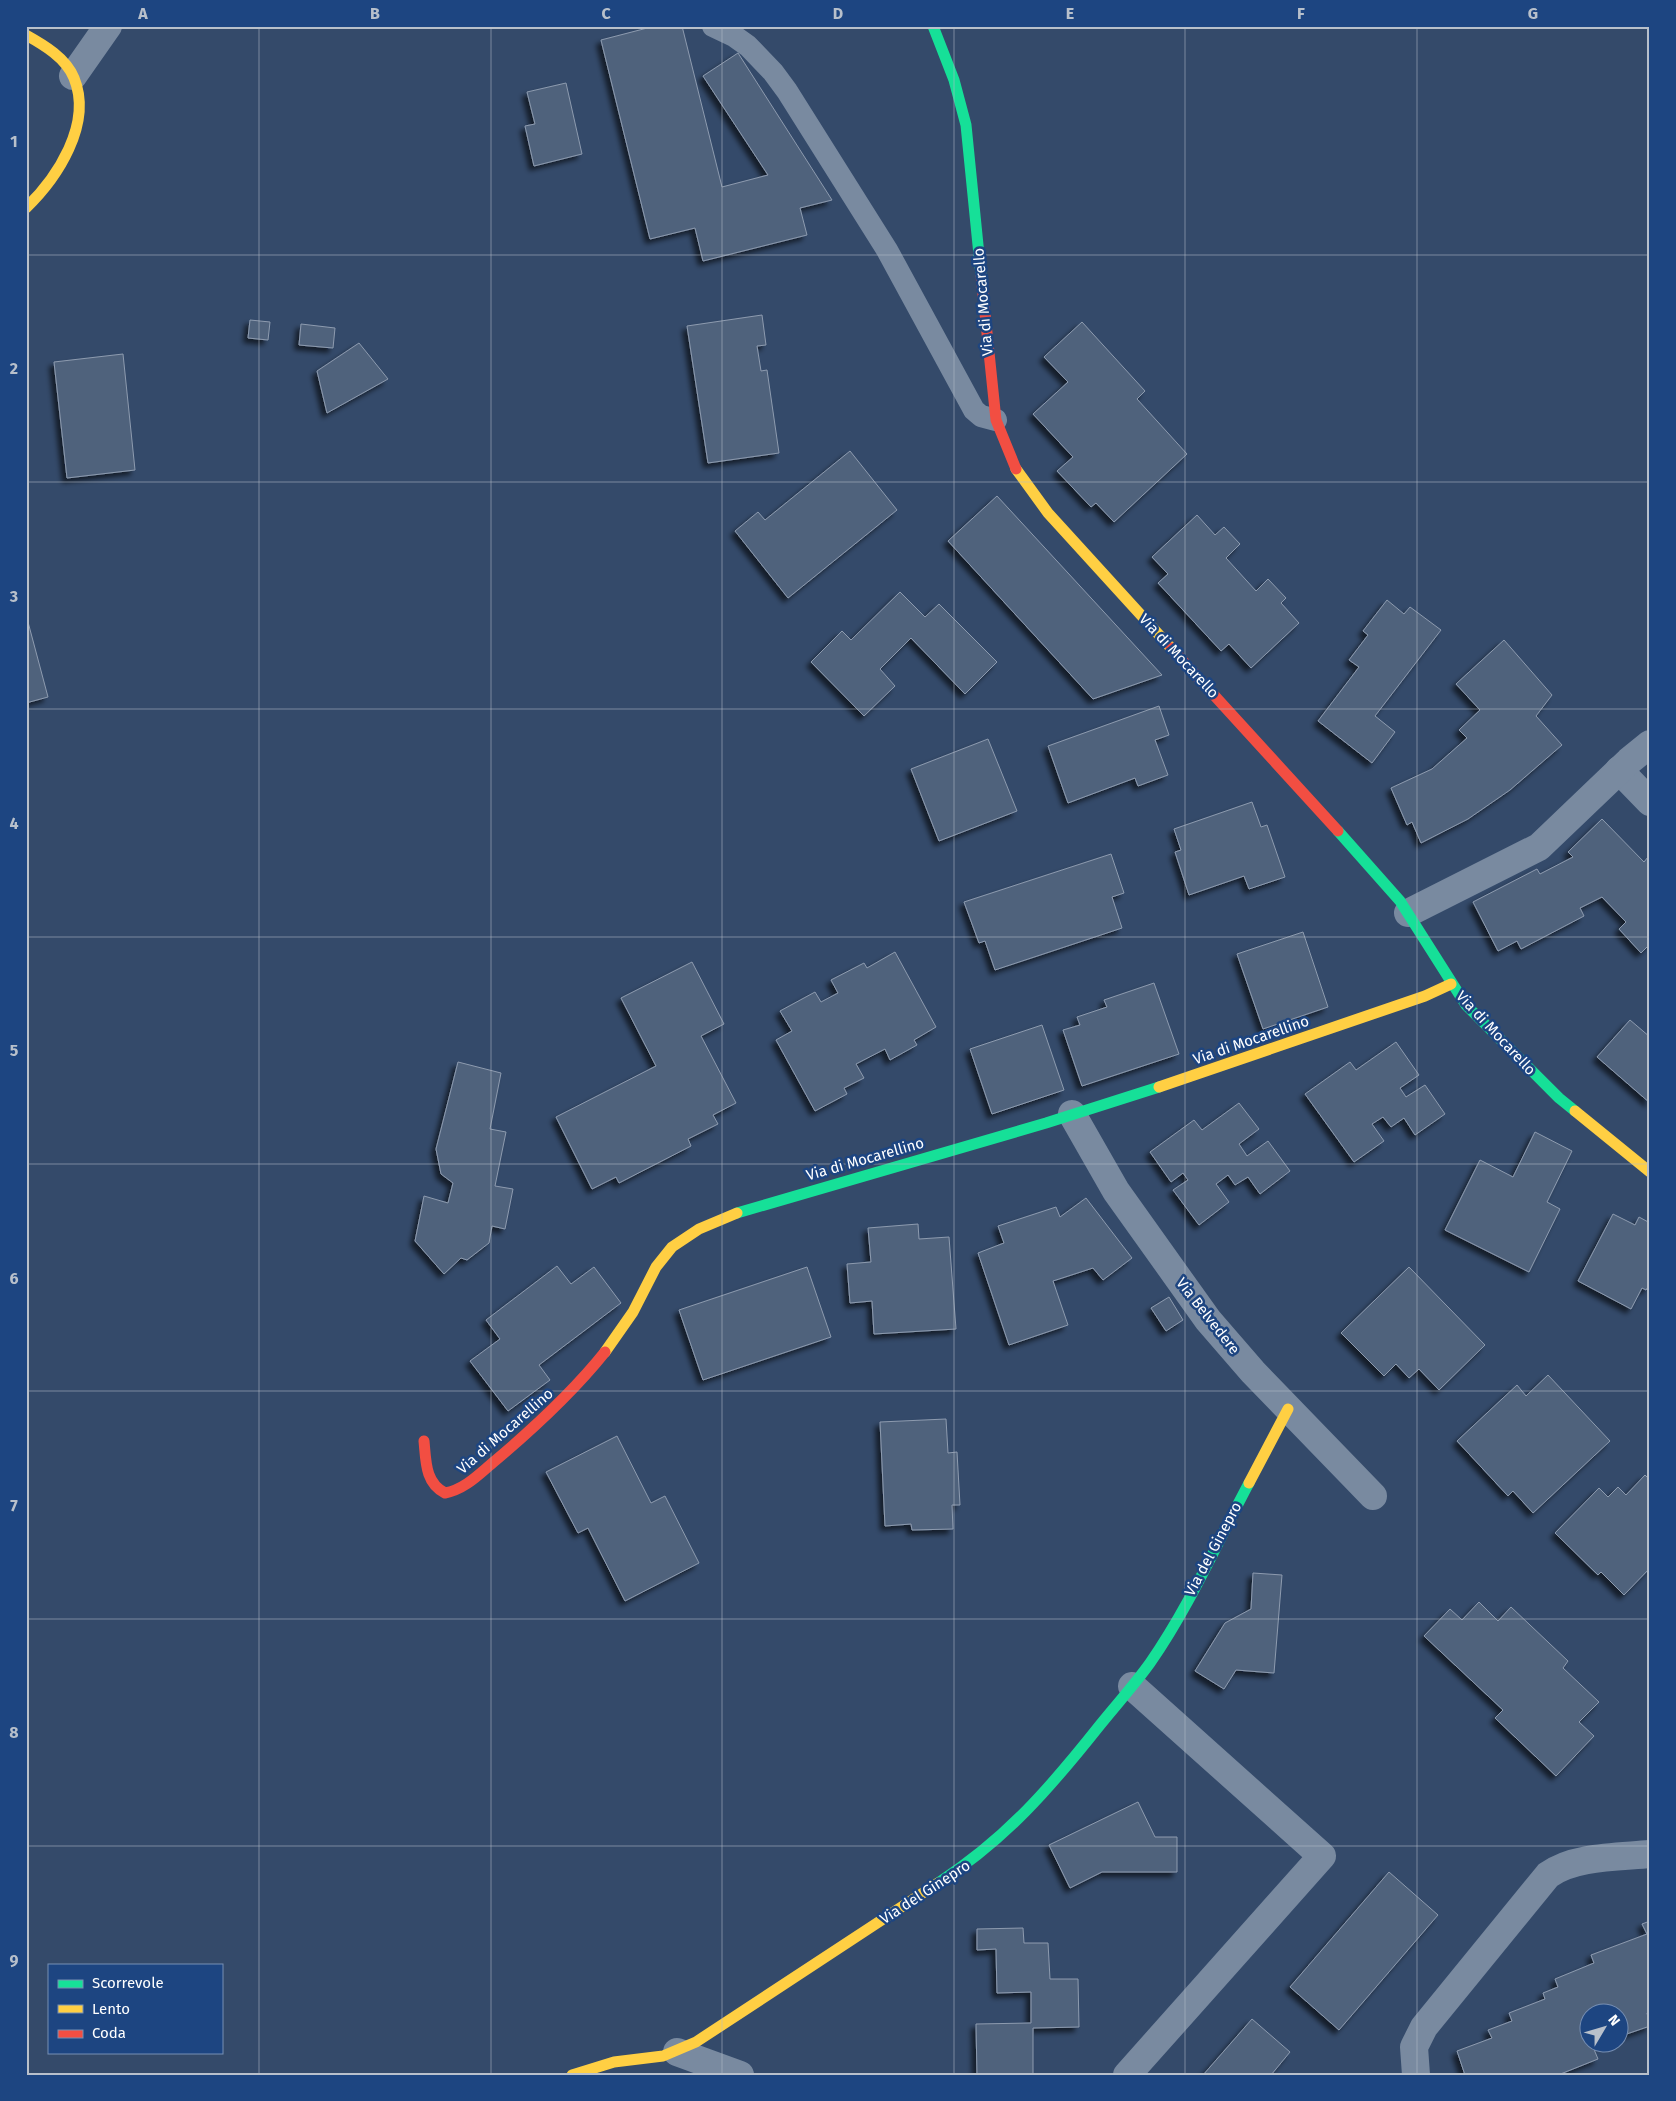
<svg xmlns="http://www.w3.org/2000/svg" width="1676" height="2101" font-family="'Fira Sans',sans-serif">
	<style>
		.building { fill: #50627c; stroke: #8d9baf; filter: url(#shadow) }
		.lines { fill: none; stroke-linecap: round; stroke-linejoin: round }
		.lane { stroke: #798aa0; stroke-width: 22 }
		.street { stroke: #798aa0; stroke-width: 28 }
		.fast { stroke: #16e098; stroke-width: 11 }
		.slow { stroke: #ffcf43; stroke-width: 11 }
		.jam { stroke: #f24e42; stroke-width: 11 }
		.grid { fill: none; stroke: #b8c0cb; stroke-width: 1; stroke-opacity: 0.55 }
		.labels { text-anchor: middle; stroke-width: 5; stroke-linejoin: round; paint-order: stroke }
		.street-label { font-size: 15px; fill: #fff; stroke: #1d4581 }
		.neatline { fill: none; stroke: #b8c0cb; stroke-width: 2 }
		.grid-label { font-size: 16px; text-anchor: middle; font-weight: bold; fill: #b8c0cb }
	</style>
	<defs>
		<filter id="shadow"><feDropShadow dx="-4.5" dy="4.5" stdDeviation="2.5" flood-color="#0009"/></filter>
	</defs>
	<rect width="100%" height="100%" fill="#344a6a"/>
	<g class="building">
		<polygon points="655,26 682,26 722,187 768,175 703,76 738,53 832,200 800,208 807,235 703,261 695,228 650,239 601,40"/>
		<polygon points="566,83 582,154 534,166 525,126 535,124 527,92"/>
		<polygon points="762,315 766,345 757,346 761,371 767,370 779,453 708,463 687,326"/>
		<polygon points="250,320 270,322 268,340 248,338"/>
		<polygon points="1082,322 1145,391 1137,399 1187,454 1114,522 1096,503 1091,507 1057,471 1073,457 1033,414 1068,382 1044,357"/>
		<polygon points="301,324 335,328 333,348 299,345"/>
		<polygon points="359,343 388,379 327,413 317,371"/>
		<polygon points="123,354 135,470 67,478 54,362"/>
		<polygon points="850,451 897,510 788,598 735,531 758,512 765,520"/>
		<polygon points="997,496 1162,675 1093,699 948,541"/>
		<polygon points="1197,515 1215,535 1224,527 1240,544 1226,558 1256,591 1268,579 1286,598 1281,603 1299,623 1251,668 1229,644 1221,651 1158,583 1168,574 1152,557"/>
		<polygon points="900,592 925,617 939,604 997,662 965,694 911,638 880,669 895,686 864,716 811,662 842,631 851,640"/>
		<polygon points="1387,600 1404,614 1410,607 1441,630 1375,716 1395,732 1372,763 1318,721 1359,667 1349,660 1368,635 1363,631"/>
		<polygon points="28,622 48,697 26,703 26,623"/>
		<polygon points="1504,640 1552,695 1536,716 1562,745 1510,790 1468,819 1421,843 1412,822 1407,825 1391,788 1432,769 1467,738 1459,730 1480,710 1456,684"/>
		<polygon points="1159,706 1169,735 1155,740 1168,775 1138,786 1135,778 1068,803 1048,746"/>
		<polygon points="988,739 1017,811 939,841 911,769"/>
		<polygon points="1252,802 1261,827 1267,825 1285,877 1249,889 1244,876 1189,895 1175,852 1181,850 1174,829"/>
		<polygon points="1602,819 1644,862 1648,857 1650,859 1650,944 1641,953 1619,929 1626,922 1602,897 1580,908 1584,916 1521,949 1517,941 1498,951 1473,902 1537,869 1540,874 1573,857 1568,852"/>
		<polygon points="1111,854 1124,893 1112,897 1122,928 995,970 985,941 979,943 964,902"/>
		<polygon points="1303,932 1328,1007 1263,1029 1237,954"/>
		<polygon points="895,952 936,1027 914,1040 917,1045 890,1060 885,1049 856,1064 864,1078 844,1088 847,1094 815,1111 776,1040 792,1031 780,1011 815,992 821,1002 838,993 831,980 864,963 867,968"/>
		<polygon points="692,962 724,1024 701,1036 736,1103 713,1115 718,1124 688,1139 691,1146 619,1183 616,1177 592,1189 556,1117 656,1066 621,998"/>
		<polygon points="1154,983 1179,1054 1082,1086 1063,1030 1080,1025 1077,1017 1107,1007 1104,1000"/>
		<polygon points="1630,1020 1650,1037 1650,1103 1597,1057"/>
		<polygon points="1042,1025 1064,1090 992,1114 970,1049"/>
		<polygon points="1396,1042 1419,1075 1400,1088 1406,1097 1425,1085 1445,1114 1415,1135 1404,1118 1391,1127 1383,1117 1372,1124 1384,1141 1354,1162 1305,1094 1350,1062 1356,1070"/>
		<polygon points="458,1062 501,1073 490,1129 506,1132 495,1186 513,1189 505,1229 492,1226 489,1243 467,1260 461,1258 444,1274 415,1241 424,1196 448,1203 453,1183 441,1174 436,1149"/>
		<polygon points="1239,1103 1259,1129 1239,1144 1247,1156 1268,1141 1290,1171 1260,1194 1248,1177 1235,1185 1228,1175 1216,1184 1229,1202 1199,1225 1173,1190 1188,1180 1183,1173 1171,1182 1150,1152 1194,1120 1202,1130"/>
		<polygon points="1535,1132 1572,1151 1547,1202 1560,1209 1529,1272 1445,1230 1480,1160 1513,1177"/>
		<polygon points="1086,1198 1132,1258 1103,1280 1093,1268 1053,1281 1068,1325 1009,1345 978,1253 1004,1243 998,1226 1056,1207 1060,1217"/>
		<polygon points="1613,1214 1635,1225 1639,1217 1650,1223 1650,1284 1646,1290 1642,1288 1631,1309 1578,1281"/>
		<polygon points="918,1224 919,1239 949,1237 956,1329 874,1334 872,1301 850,1303 847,1264 871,1262 868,1228"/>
		<polygon points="557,1266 571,1284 594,1267 621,1303 539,1365 550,1380 508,1411 470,1361 500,1339 486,1320"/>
		<polygon points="807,1267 831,1337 703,1380 679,1310"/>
		<polygon points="1409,1267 1485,1345 1439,1390 1419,1369 1409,1378 1396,1364 1384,1376 1341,1333"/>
		<polygon points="1169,1297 1183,1320 1166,1331 1151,1308"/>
		<polygon points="1548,1375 1610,1441 1533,1513 1513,1491 1508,1496 1457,1441 1517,1385 1526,1396"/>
		<polygon points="946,1419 948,1453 957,1452 960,1505 952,1505 953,1529 912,1530 911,1524 885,1526 880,1422"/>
		<polygon points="617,1436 651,1503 665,1496 699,1563 625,1601 588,1528 578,1533 546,1472"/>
		<polygon points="1645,1475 1650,1480 1650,1568 1624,1595 1601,1572 1598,1575 1555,1533 1599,1488 1608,1497 1618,1487 1626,1495"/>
		<polygon points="1253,1573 1282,1575 1274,1673 1236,1670 1224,1689 1195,1671 1225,1623 1251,1609"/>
		<polygon points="1479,1602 1498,1621 1511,1607 1568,1661 1563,1668 1599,1702 1579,1722 1594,1736 1556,1776 1495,1718 1503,1710 1424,1636 1450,1609 1462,1620"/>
		<polygon points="1138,1802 1155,1837 1177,1837 1177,1872 1102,1872 1070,1888 1049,1845"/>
		<polygon points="1389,1872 1438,1915 1339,2030 1290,1987"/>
		<polygon points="1650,1921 1650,2012 1647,2013 1650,2026 1618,2037 1618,2014 1588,2014 1588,2044 1602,2044 1593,2047 1598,2059 1558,2075 1465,2075 1457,2051 1492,2038 1488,2030 1512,2021 1509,2013 1545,1999 1543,1993 1558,1987 1555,1979 1594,1963 1591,1955 1647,1934 1642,1924"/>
		<polygon points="1023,1928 1024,1943 1048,1943 1050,1979 1078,1979 1079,2027 1033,2028 1033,2074 977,2075 976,2024 1031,2023 1031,1992 997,1993 996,1949 977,1950 977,1929"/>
		<polygon points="1252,2019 1290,2052 1271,2075 1203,2075"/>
	</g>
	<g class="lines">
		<polyline class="lane" points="713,26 734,36 748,46 773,72 787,91 887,250 974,410 981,416 996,420"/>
		<g class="street">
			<polyline points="73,76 108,26"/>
			<polyline points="1619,770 1650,802"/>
			<polyline points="1408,913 1539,847 1629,761 1650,744"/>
			<polyline points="1072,1114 1116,1191 1208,1320 1253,1372 1373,1496"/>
			<polyline points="677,2052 740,2075"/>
			<polyline points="1127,2075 1322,1856 1132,1686"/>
			<path d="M1416 2075 1414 2047 1424 2027 1548 1875C1573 1856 1619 1857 1650 1854"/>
		</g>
		<g class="fast">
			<polyline points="933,26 954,80 966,125 981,275"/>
			<polyline points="1338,831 1400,901 1466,1005 1559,1098 1575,1111"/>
			<polyline points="737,1213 1046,1123 1159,1087"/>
			<path d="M938 1883C1006 1839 1050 1788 1100 1725 1117 1704 1135 1684 1150 1663 1189 1607 1217 1543 1249 1483"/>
		</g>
		<g class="slow">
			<path d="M26 35C44 45 66 58 74 78 93 124 57 178 26 208"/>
			<polyline points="1016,469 1048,513 1171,648"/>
			<polyline points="1159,1087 1425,996 1451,984"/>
			<polyline points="1575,1111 1650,1172"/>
			<polyline points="605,1352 633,1312 656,1267 672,1247 699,1229 737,1213"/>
			<polyline points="1249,1483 1288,1409"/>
			<polyline points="572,2075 614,2062 663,2056 696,2042 938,1883"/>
		</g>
		<g class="jam">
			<polyline points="981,275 996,420 1016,469"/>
			<polyline points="1171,648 1338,831"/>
			<path d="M424 1441C426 1461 425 1483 445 1493 466 1489 480 1473 496 1460 535 1427 573 1392 605 1352"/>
		</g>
	</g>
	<path class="grid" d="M259 26V2075M491 26V2075M722 26V2075M954 26V2075M1185 26V2075M1417 26V2075M26 255H1650M26 482H1650M26 709H1650M26 937H1650M26 1164H1650M26 1391H1650M26 1619H1650M26 1846H1650"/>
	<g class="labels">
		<g class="street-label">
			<text transform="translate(983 302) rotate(-95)" y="5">Via di Mocarello</text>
			<text transform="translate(1179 656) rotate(47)" y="5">Via di Mocarello</text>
			<text transform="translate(1496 1033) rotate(47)" y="5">Via di Mocarello</text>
			<text transform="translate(1251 1040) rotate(-19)" y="5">Via di Mocarellino</text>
			<text transform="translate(865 1159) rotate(-16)" y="5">Via di Mocarellino</text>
			<text transform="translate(1208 1316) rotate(52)" y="5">Via Belvedere</text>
			<text transform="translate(505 1431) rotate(-41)" y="5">Via di Mocarellino</text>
			<text transform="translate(1213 1549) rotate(-62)" y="5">Via del Ginepro</text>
			<text transform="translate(925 1892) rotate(-33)" y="5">Via del Ginepro</text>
		</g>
	</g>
	<rect width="1676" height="2101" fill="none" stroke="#1d4581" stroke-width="55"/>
	<rect x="48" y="1964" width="175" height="90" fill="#1d4581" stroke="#778fb3"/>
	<rect x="58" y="1980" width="25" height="8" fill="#16e098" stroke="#778fb3"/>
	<text x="92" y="1988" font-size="15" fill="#ffffff">Scorrevole</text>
	<rect x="58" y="2005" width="25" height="8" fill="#ffcf43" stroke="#778fb3"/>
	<text x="92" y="2014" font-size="15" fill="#ffffff">Lento</text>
	<rect x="58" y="2030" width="25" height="8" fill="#f24e42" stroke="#778fb3"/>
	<text x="92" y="2038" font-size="15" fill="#ffffff">Coda</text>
	<g transform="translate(1604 2028) rotate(52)"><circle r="24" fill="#1d4581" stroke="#778fb3"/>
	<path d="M0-4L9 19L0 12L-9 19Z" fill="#b8c0cb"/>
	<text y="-8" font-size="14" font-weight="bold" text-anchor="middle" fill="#ffffff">N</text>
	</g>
	<rect x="28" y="28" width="1620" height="2046" class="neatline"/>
	<g class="grid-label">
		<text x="143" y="19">A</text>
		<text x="375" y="19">B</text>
		<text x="606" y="19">C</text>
		<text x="838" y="19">D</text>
		<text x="1070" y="19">E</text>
		<text x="1301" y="19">F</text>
		<text x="1533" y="19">G</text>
		<text x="14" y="147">1</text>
		<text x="14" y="374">2</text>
		<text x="14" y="602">3</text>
		<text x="14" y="829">4</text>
		<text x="14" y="1056">5</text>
		<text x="14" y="1284">6</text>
		<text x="14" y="1511">7</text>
		<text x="14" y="1738">8</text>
		<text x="14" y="1966">9</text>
	</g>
</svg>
